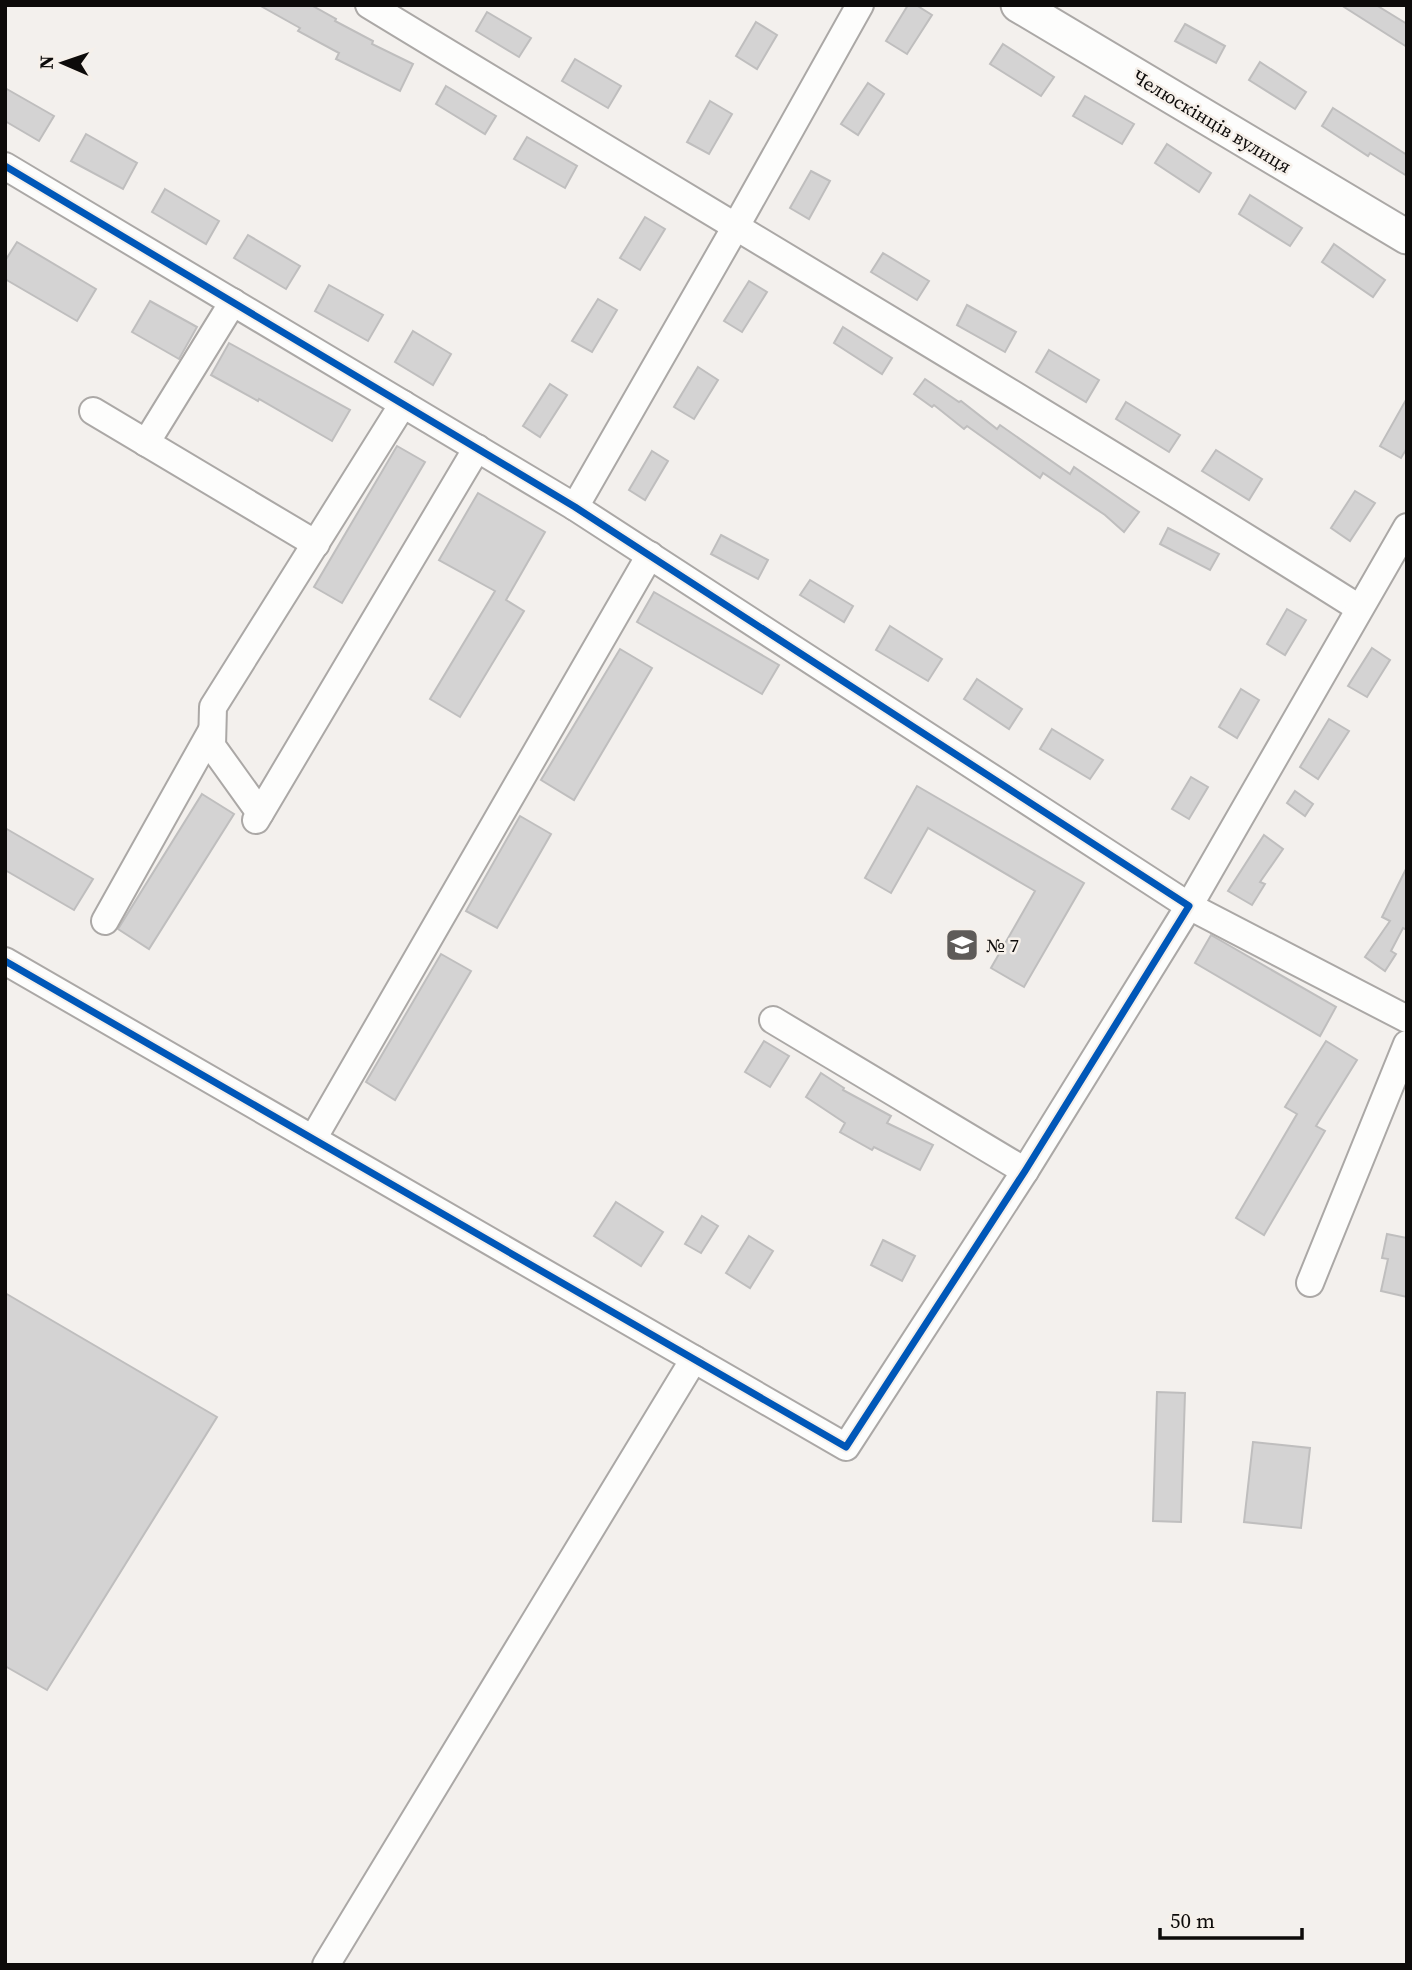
<svg xmlns="http://www.w3.org/2000/svg" width="1412" height="1970" font-family="'Source Serif 4',serif">
	<style>
		.building { fill: #d4d3d3; stroke: #bfbebe; stroke-width: 2 }
		.lines { fill: none; stroke-linecap: round; stroke-linejoin: round }
		.minor-casing { stroke: #aba8a6; stroke-width: 30 }
		.major-casing { stroke: #aba8a6; stroke-width: 37 }
		.minor { stroke: #fdfdfc; stroke-width: 26 }
		.major { stroke: #fdfdfc; stroke-width: 33 }
		.cycleway-casing { stroke: #f6f0ea; stroke-width: 11 }
		.cycleway { stroke: #0057b8; stroke-width: 7 }
		.labels { text-anchor: middle; stroke-width: 5; stroke-linejoin: round; paint-order: stroke }
		.street-label { font-size: 19px; fill: #0d0b0a; stroke: #f6f0ea }
		.poi-label { font-size: 19px; fill: #0d0b0a; stroke: #f6f0ea; text-anchor: start }
	</style>
	<rect width="100%" height="100%" fill="#f3f0ed"/>
	<g class="building">
		<polygon points="259,5 311,5 336,19 335,21 373,41 372,44 413,64 400,91 336,59 339,53 298,31 300,28"/>
		<polygon points="908,5 916,5 932,15 907,54 886,41"/>
		<polygon points="1341,5 1376,5 1407,24 1407,47"/>
		<polygon points="487,12 531,38 519,57 476,31"/>
		<polygon points="756,22 777,35 757,69 736,56"/>
		<polygon points="1185,24 1225,46 1216,63 1175,41"/>
		<polygon points="1003,44 1054,77 1041,96 990,64"/>
		<polygon points="575,59 621,86 608,108 562,81"/>
		<polygon points="1260,62 1306,92 1295,109 1249,80"/>
		<polygon points="868,83 884,94 858,135 841,124"/>
		<polygon points="446,86 496,116 485,134 436,104"/>
		<polygon points="5,88 54,116 39,141 5,121"/>
		<polygon points="1085,96 1134,124 1122,144 1073,116"/>
		<polygon points="710,101 732,114 709,154 687,142"/>
		<polygon points="1333,108 1407,155 1407,176 1370,153 1368,156 1322,126"/>
		<polygon points="86,134 137,163 123,189 71,161"/>
		<polygon points="527,137 577,166 565,188 514,159"/>
		<polygon points="1167,144 1211,173 1199,192 1155,163"/>
		<polygon points="811,171 830,181 809,219 790,208"/>
		<polygon points="165,189 219,221 206,244 152,212"/>
		<polygon points="1250,195 1302,228 1290,246 1239,214"/>
		<polygon points="645,217 665,229 640,270 620,258"/>
		<polygon points="248,235 300,266 286,289 234,258"/>
		<polygon points="17,242 96,289 77,321 5,279 5,261"/>
		<polygon points="1334,244 1385,280 1373,297 1322,262"/>
		<polygon points="883,253 929,281 917,300 871,272"/>
		<polygon points="749,281 767,292 742,332 724,321"/>
		<polygon points="329,285 383,315 368,341 315,311"/>
		<polygon points="598,299 617,310 592,352 572,341"/>
		<polygon points="150,301 197,327 179,359 132,332"/>
		<polygon points="967,305 1016,332 1005,352 957,325"/>
		<polygon points="843,327 892,358 882,374 834,343"/>
		<polygon points="413,331 451,354 433,385 395,362"/>
		<polygon points="229,343 350,410 332,441 259,399 258,401 211,375"/>
		<polygon points="1049,350 1099,380 1086,402 1036,372"/>
		<polygon points="698,367 718,380 694,419 674,407"/>
		<polygon points="925,379 959,402 961,401 997,429 1000,425 1070,474 1074,467 1139,512 1124,532 1105,515 1043,473 1040,478 967,426 964,429 934,405 932,407 914,394"/>
		<polygon points="550,384 567,395 540,437 523,426"/>
		<polygon points="1407,398 1407,448 1401,458 1380,446"/>
		<polygon points="1126,402 1180,435 1169,452 1116,419"/>
		<polygon points="397,446 425,462 342,603 314,587"/>
		<polygon points="1216,450 1262,479 1249,500 1202,471"/>
		<polygon points="652,451 668,461 645,500 629,490"/>
		<polygon points="1355,491 1375,503 1350,541 1331,528"/>
		<polygon points="478,493 545,532 506,600 524,611 460,717 430,699 495,591 439,560"/>
		<polygon points="1168,528 1219,554 1210,570 1160,544"/>
		<polygon points="721,535 768,560 758,579 711,554"/>
		<polygon points="810,580 853,606 844,622 800,595"/>
		<polygon points="654,592 779,665 762,694 637,622"/>
		<polygon points="1287,609 1306,620 1285,655 1267,644"/>
		<polygon points="890,626 942,659 928,681 876,650"/>
		<polygon points="1372,648 1390,660 1367,697 1348,686"/>
		<polygon points="620,649 652,668 574,800 541,780"/>
		<polygon points="977,679 1022,709 1009,729 964,699"/>
		<polygon points="1241,689 1259,700 1237,738 1219,727"/>
		<polygon points="1329,719 1349,731 1318,779 1300,767"/>
		<polygon points="1052,729 1103,760 1090,779 1040,749"/>
		<polygon points="1191,777 1208,787 1189,819 1172,809"/>
		<polygon points="917,786 1084,883 1024,987 991,968 1035,891 928,828 891,893 865,878"/>
		<polygon points="1295,791 1313,804 1305,816 1287,803"/>
		<polygon points="202,794 234,814 149,949 118,929"/>
		<polygon points="520,816 551,834 497,928 466,911"/>
		<polygon points="5,828 93,879 74,910 5,870"/>
		<polygon points="1264,835 1283,849 1260,882 1265,884 1252,905 1228,891"/>
		<polygon points="1407,867 1407,930 1403,928 1391,951 1396,954 1385,971 1365,957 1390,921 1382,917"/>
		<polygon points="1211,935 1336,1007 1320,1036 1195,963"/>
		<polygon points="441,954 471,971 395,1100 366,1082"/>
		<polygon points="764,1041 789,1056 770,1087 745,1072"/>
		<polygon points="1326,1041 1357,1060 1316,1126 1325,1131 1264,1235 1236,1218 1297,1114 1285,1107"/>
		<polygon points="821,1073 844,1088 843,1090 891,1116 887,1123 933,1145 920,1170 874,1147 872,1150 840,1132 845,1123 806,1097"/>
		<polygon points="616,1202 663,1232 641,1266 594,1236"/>
		<polygon points="702,1216 718,1226 701,1253 685,1244"/>
		<polygon points="1387,1234 1407,1238 1407,1297 1381,1291 1388,1259 1382,1258"/>
		<polygon points="749,1236 773,1251 750,1288 726,1273"/>
		<polygon points="883,1240 915,1256 902,1281 871,1265"/>
		<polygon points="5,1293 217,1417 47,1690 5,1666"/>
		<polygon points="1157,1392 1185,1393 1181,1522 1153,1521"/>
		<polygon points="1253,1442 1310,1448 1301,1528 1244,1522"/>
	</g>
	<g class="lines">
		<defs>
			<g id="minor">
				<path d="M369 5C699 206 1032 402 1359 608"/>
				<polyline points="5,166 575,507 1189,906 1025,1171 846,1447 5,961"/>
				<polyline points="93,411 316,544"/>
				<polyline points="146,443 233,302"/>
				<polyline points="575,507 735,228 860,5"/>
				<polyline points="1407,527 1189,906 1407,1019"/>
				<polyline points="260,813 212,746 213,707 403,404"/>
				<polyline points="256,820 477,448"/>
				<polyline points="105,921 212,730"/>
				<polyline points="773,1020 1025,1171"/>
				<polyline points="313,1139 650,555"/>
				<polyline points="1310,1283 1407,1044"/>
				<polyline points="326,1965 694,1359"/>
			</g>
			<polyline id="major" points="1018,5 1407,237"/>
		</defs>
		<use href="#minor" class="minor-casing"/>
		<use href="#major" class="major-casing"/>
		<use href="#minor" class="minor"/>
		<use href="#major" class="major"/>
		<defs>
			<polyline id="cycleway" points="5,166 575,507 1189,906 1025,1171 846,1447 5,961"/>
		</defs>
		<use href="#cycleway" class="cycleway-casing"/>
		<use href="#cycleway" class="cycleway"/>
	</g>
	<defs>
		<symbol id="school-square" viewBox="-11 -11 22 22"><rect x="-9" y="-9" width="18" height="18" rx="4" fill="#5e5b59" stroke="#f6f0ea"/><path d="M0-5L7-2L0 1L-7-2ZM-4 1L0 2.5L4 1V4Q0 6-4 4Z" fill="#fff"/></symbol>
	</defs>
	<g fill-rule="evenodd">
		<use href="#school-square" x="943" y="926" width="38" height="38"/>
	</g>
	<g class="labels">
		<g class="street-label">
			<text transform="translate(1212 121) rotate(31)" y="7">Челюскінців вулиця</text>
		</g>
		<g class="poi-label">
			<text x="986" y="952">№ 7</text>
		</g>
	</g>
	<rect width="1412" height="1970" fill="none" stroke="#0d0b0a" stroke-width="14"/>
	<g transform="translate(63 63) rotate(272)" stroke="#f6f0ea" stroke-width="5" paint-order="stroke">
	<path d="M0-5L12 26L0 18L-12 26Z" fill="#0d0b0a"/>
	<text y="-10" font-size="19" font-weight="bold" text-anchor="middle" fill="#0d0b0a">N</text>
	</g>
	<path d="M1160 1928v10h142v-10" fill="none" stroke="#0d0b0a" stroke-width="3.5"/>
	<text x="1170" y="1928" font-size="21" fill="#0d0b0a" stroke="#f6f0ea" stroke-width="5" paint-order="stroke">50 m</text>
</svg>
